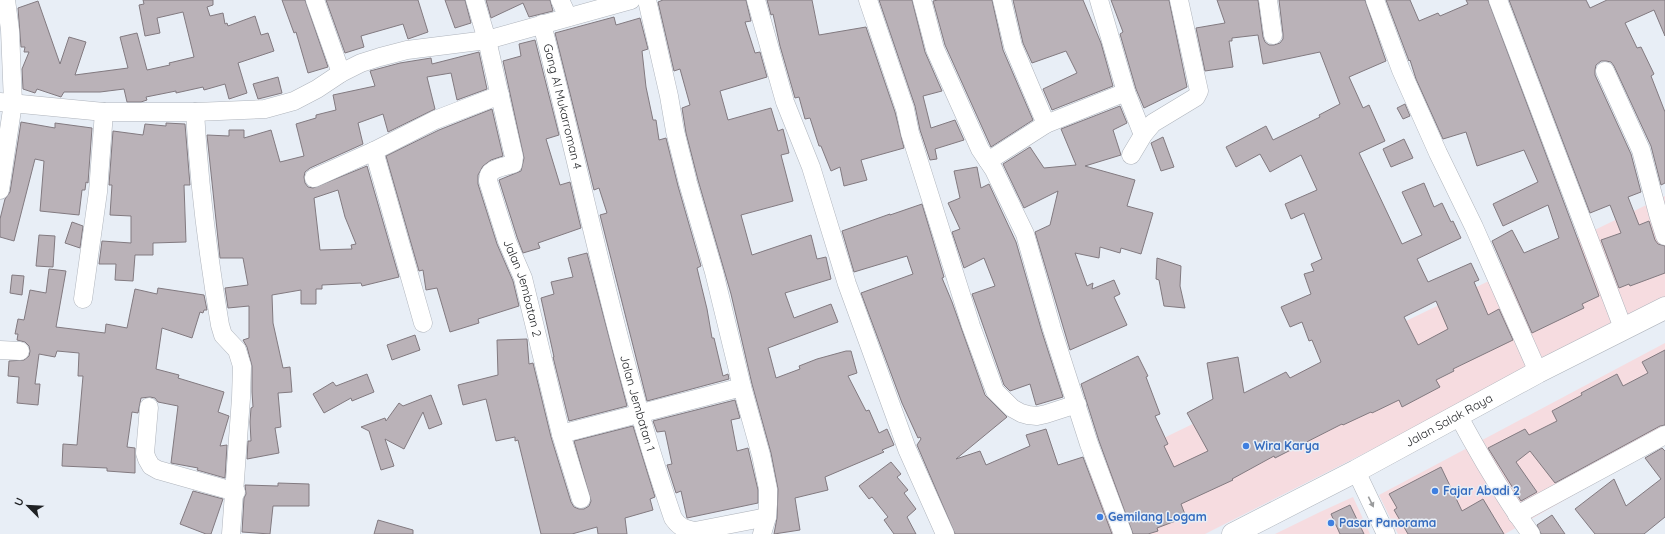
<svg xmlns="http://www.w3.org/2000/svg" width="1665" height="534" font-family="Quicksand,sans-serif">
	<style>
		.commercial { fill: #f6dce0 }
		.building { fill: #bab2b8; stroke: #827a80; fill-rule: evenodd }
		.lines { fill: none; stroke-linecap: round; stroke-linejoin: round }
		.minor-casing { stroke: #afb4bc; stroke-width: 19 }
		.primary-casing { stroke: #afb4bc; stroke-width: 23 }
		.minor { stroke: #fff; stroke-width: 18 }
		.primary { stroke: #fff; stroke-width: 22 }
		.oneway { fill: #9a9b9c }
		.shop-dot { fill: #3f7fe0; stroke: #e8eef6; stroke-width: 1.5 }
		.labels { text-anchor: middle; stroke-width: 3; stroke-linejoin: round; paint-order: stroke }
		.street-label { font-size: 12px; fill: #1f2124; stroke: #e8eef6 }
		.shop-label { font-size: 12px; font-weight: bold; fill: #366cbe; stroke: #e8eef6; text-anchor: start }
	</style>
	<rect width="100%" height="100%" fill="#e8eef6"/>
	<g class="commercial">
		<polygon points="1665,196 1665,301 1205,534 965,534"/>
		<polygon points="1665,343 1665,443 1505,534 1398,534 1379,495"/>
		<polygon points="1353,497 1370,534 1275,534 1320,512"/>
	</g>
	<g class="building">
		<polygon points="143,0 213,0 213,5 207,7 210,16 223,13 225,24 227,23 228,26 255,16 261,35 268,33 274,51 238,63 247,93 229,99 225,84 204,90 203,87 176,93 176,91 146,97 147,100 141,102 127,102 124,89 100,92 64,92 61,97 37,89 35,93 23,89 22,69 29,52 24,52 25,47 21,47 18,8 38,1 60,64 69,37 86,42 75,75 128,68 120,37 137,33 147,70 170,65 169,63 194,57 183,12 157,18 160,33 145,36 139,5 144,4"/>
		<polygon points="282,0 305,0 328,67 308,73 296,32 294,33"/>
		<polygon points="326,0 418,0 428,32 408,39 403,24 361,36 364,47 345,53"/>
		<polygon points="445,0 465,0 471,23 455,28"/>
		<polygon points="486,0 550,0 553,11 529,17 523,3 491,18"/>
		<polygon points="663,0 746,0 751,21 745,22 755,53 760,52 767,77 720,91 728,120 771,108 778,131 783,129 789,153 781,155 793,201 741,215 752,255 811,235 817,259 826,257 831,279 785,293 794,318 831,304 838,322 768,348 776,378 800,369 799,366 817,359 846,351 851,351 857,373 848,376 866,411 869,410 879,433 887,429 894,445 882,450 884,452 825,477 828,490 795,498 800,530 774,534 777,518 778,489 771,453 752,384 731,294 698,180 686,133 682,108 690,105 680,69 674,71 658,2"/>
		<polygon points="767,0 812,0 819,35 866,27 895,112 904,148 861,160 867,180 844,186 840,167 831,171 821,146 819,146 810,118 805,119 799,97 795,98 780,46 773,14 771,15"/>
		<polygon points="879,0 912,0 925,52 942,91 923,96 931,128 955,120 964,140 935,149 937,159 930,160 920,130 915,106"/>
		<polygon points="938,0 992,0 1003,50 1033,120 991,147 945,45 933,1"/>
		<polygon points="1013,0 1083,0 1101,43 1113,86 1052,110 1043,89 1077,73 1066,51 1032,63 1023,43"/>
		<polygon points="1111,0 1169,0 1187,87 1144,108 1136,89 1120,34 1123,32"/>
		<path d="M1217 0H1258L1263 37 1265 42 1269 45H1274L1280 43 1283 39V34L1279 0H1365L1386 61 1349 77 1363 108 1369 105 1385 141 1359 153 1402 244 1422 235 1402 192 1424 183 1434 207 1442 203 1451 222 1453 221 1461 238 1417 259 1428 282 1471 263 1479 280 1474 282 1488 315 1499 309 1513 340 1453 369 1454 371 1436 380 1440 387 1402 407 1399 400 1372 413 1371 412 1343 425 1342 424 1275 458 1274 456 1232 479 1233 480 1181 504 1186 517 1157 528 1158 531 1148 534H1133L1099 441 1081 384 1138 356 1148 376 1146 377 1160 414 1155 416 1168 444 1164 446 1174 467 1208 451 1187 413 1213 399 1207 363 1238 357 1244 393 1286 372 1290 378 1321 362 1312 340 1309 341 1302 322 1290 327 1281 307 1311 294 1304 274 1314 271 1311 264 1322 259 1304 213 1291 219 1285 204 1317 190 1301 155 1270 172 1260 154 1236 167 1226 147 1266 126 1273 140 1320 117 1319 115 1340 104 1320 52 1263 64 1258 35 1232 38V41H1229L1233 67 1205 71 1196 28 1225 23ZM1436 301 1448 329 1418 345 1404 317Z"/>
		<polygon points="1386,0 1410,0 1419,21 1438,13 1440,16 1468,4 1466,0 1488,0 1599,296 1582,304 1584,308 1532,333 1492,241 1512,230 1524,253 1559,238 1548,205 1503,226 1493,204 1538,182 1524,150 1477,166 1466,132 1443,139 1416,79 1410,60 1409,61"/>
		<polygon points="1509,0 1586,0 1590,8 1607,0 1665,0 1665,36 1654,10 1625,23 1637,48 1641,47 1654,74 1651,76 1665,112 1665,183 1661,185 1651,146 1614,66 1611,62 1606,61 1601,61 1596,65 1595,70 1595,75 1631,154 1641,192 1628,197 1639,225 1649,221 1655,240 1658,244 1665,246 1665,273 1630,286 1629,284 1619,288 1601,240 1621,233 1610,205 1590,213"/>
		<polygon points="614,17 616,25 640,18 648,49 642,51 646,87 653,120 656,120 659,140 666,138 678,186 701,266 697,268 707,309 712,338 714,338 723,376 728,374 729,379 647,401 600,215 607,213 599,188 594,190 555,33"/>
		<polygon points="535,40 559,135 546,139 560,185 570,182 581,228 538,243 540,248 523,253 517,237 499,180 521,171 524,158 503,61 521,56 519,44"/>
		<path d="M479 52 487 89 457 100 451 73 427 77 435 109 388 132 383 114 358 123 363 144 310 168 305 172 304 177 305 183 308 187 313 188 367 166 399 277 362 286 361 283 322 285V289H316V304H301V290L272 295 273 323 283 368 290 367 292 392 278 393 281 427 275 428 279 453 247 459 248 441H251L250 422 251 408 253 407 252 392V366L247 347 243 340 249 338V306L228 308 225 288 248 285 243 258H220L207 135 229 136V130H244V138L271 130 280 162 304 156 296 124 316 118V115L336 110 333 95 375 86 370 71 400 63 431 58 432 64ZM338 190 345 217 356 244 351 245 352 249 320 250 314 198Z"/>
		<polygon points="278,77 282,93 258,99 253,84"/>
		<polygon points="1405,104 1410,116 1403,119 1397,108"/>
		<polygon points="1120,106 1127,123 1113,130 1121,155 1085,166 1135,180 1127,206 1153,213 1141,254 1121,248 1120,253 1100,247 1099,258 1075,253 1087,286 1093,283 1092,289 1114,280 1120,294 1114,297 1127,325 1070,350 1035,232 1050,225 1058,191 1024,208 1003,164 1030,147 1044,168 1076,165 1061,129"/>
		<polygon points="492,109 503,156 491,160 483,166 478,175 478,184 497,244 513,281 519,306 478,319 479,323 450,332 437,288 426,290 423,270 419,271 386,156 439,130"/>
		<polygon points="21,122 55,128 55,123 92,128 88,183 86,182 85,190 82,190 79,215 40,211 44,161 35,159 14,241 0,237 0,219 5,199 10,192"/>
		<polygon points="166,123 185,124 190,185 184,185 186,242 153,243 153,255 135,255 133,281 115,280 116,264 99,264 102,241 131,243 131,216 110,215 112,185 109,185 113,131 143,135 145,124 166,126"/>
		<polygon points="1163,137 1174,167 1161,171 1151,143"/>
		<polygon points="1404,139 1413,158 1391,167 1383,149"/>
		<polygon points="977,167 981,188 989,184 1016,242 1042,332 1063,397 1036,405 1030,384 1010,391 1004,385 972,294 995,286 984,258 964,268 952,232 960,229 948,203 960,198 954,171"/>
		<polygon points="922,204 944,277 942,278 952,302 985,395 1007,417 956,459 980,451 986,465 1030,446 1026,435 1046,429 1058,465 1083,457 1112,534 955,534 917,445 921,439 920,437 918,438 902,403 861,293 913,274 907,256 854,272 842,231 890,214 890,215"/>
		<polygon points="72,222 83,226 80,248 65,243"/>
		<polygon points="39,235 55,236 53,267 36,266"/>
		<polygon points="587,253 627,406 569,421 553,357 554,357 541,298 554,294 551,282 573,277 568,258"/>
		<polygon points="1157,258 1181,266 1180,286 1185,308 1164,306 1159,280 1156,279"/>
		<polygon points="49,269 66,271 56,327 105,333 106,324 127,328 135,289 157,294 158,288 204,295 207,310 204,310 203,313 200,312 192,338 162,328 156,369 179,375 178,378 224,392 218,412 229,416 220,446 227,445 225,478 197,470 198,468 171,463 178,406 158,402 155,398 150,397 141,398 138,413 132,412 127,447 135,448 135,473 107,471 107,468 62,466 63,444 77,445 83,376 78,376 79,353 57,351 55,357 39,354 35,384 40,384 38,405 17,403 19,377 8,376 9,361 24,360 29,356 30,351 29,346 25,342 17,340 18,334 15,334 18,319 24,320 30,290 46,293"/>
		<polygon points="12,275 24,276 22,295 10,293"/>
		<polygon points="415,335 420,350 392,360 387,345"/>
		<polygon points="527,339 529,364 533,363 551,437 571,502 574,507 579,509 584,509 589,506 591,501 574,441 633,426 655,497 650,499 653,510 625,518 627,534 598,534 597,527 572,534 541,534 518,440 515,441 515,437 496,441 486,399 463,405 458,385 498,375 497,340"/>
		<polygon points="1665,350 1665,425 1660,426 1555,483 1530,451 1516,462 1537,492 1521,501 1488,448 1525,429 1529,435 1557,421 1552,411 1582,395 1581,393 1617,374 1623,386 1648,373 1642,362"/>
		<polygon points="367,374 374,392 352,401 351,398 324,413 313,394 333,382 336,386"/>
		<polygon points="431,395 442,424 429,429 423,412 404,449 385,439 394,466 381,470 369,431 361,427 385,418 386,421 399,403 403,406"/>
		<polygon points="735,400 740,418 731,420 737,451 748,448 758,490 758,503 687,518 681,491 676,493 667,465 672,464 665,431 657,432 653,421"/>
		<polygon points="1662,448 1665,451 1665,517 1644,534 1595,534 1575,509 1614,479 1626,506 1661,479 1645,458"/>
		<polygon points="891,462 901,474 897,477 908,490 904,493 916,509 907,517 916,534 894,534 884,520 888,517 872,497 869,499 859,486"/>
		<polygon points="1441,467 1462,511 1483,499 1504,534 1408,534 1394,510 1397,508 1389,494"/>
		<polygon points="278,483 309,484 309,506 273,506 270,534 242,532 244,498 246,494 245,485 278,486"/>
		<polygon points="193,491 223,499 211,534 206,534 180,524"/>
		<polygon points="1350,505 1364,534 1340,534 1331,514"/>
		<polygon points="1552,515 1565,534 1541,534 1537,525"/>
		<polygon points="378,520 413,530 413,534 374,534"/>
	</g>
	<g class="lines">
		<defs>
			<g id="minor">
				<polyline points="315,0 341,73"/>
				<path id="s1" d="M475 0 487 40 514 157 513 164C503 167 487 168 488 181L507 241 523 278 561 434 581 499"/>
				<polyline points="560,0 568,17"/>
				<polyline points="647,0 669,96 675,131 688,183 714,272 742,387 761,455 768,489 768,504 767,517 762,534"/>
				<polyline points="756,0 785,102 811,167 847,284 907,449 945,534"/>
				<polyline points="868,0 905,109 910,133 971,326 995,391 1012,408 1021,413 1028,415 1037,416 1046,414 1077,404"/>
				<polyline points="922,0 935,49 980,149 994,170 1025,234 1052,329 1089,444 1123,534"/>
				<polyline points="1002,0 1013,46 1046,124"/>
				<polyline points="1099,0 1126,92 1143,135"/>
				<polyline points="1268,0 1273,35"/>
				<polyline points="1375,0 1401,70 1438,153 1474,227 1538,372"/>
				<polyline points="1498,0 1623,328"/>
				<path id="s2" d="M542 24C585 189 617 357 673 518 679 527 684 529 695 531L767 517"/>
				<polyline points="1605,71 1641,150 1658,214 1665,236"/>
				<polyline points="0,102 104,112 195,112 265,109 294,101 317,89 341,73 361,63 380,57 407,50 487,40 631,0"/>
				<path d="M195 112C199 184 208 255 220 325L223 335 237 350 242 366 241 398 231 534"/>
				<polyline points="374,151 423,323"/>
				<polyline points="1131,155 1143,135 1153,123 1196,97 1199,91 1179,0"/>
				<polyline points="988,161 1046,124 1126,92"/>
				<polyline points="314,178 374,151 435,120 500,95"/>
				<polyline points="0,190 13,103 10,30 6,0"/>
				<polyline points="83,299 98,192 104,112"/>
				<polyline points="0,350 20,351"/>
				<polyline points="149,407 145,453 147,459 151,466 158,470 236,492"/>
				<path d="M1458 415C1480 456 1504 497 1531 534"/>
				<polyline points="561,434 742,387"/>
				<polyline points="1356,471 1386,534"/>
				<polyline points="1517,515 1665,435"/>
			</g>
			<g id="primary">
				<path id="s3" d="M1233 534 1356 471 1538 372 1665 308"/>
			</g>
		</defs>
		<use href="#minor" class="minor-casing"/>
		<use href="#primary" class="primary-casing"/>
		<use href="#minor" class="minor"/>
		<use href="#primary" class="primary"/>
	</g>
	<defs><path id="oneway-solid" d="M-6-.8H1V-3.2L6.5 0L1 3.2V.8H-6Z"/></defs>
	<use class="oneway" href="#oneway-solid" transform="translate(1371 502) rotate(64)"/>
	<g class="shop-dot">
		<circle cx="1246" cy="446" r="4"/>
		<circle cx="1435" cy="491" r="4"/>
		<circle cx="1100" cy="517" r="4"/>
		<circle cx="1331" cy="523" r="4"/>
	</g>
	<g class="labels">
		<g class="street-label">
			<text dy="4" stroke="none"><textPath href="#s2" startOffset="85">Gang Al Mukarroman 4</textPath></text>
			<text dy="4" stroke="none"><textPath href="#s1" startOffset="315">Jalan Jembatan 2</textPath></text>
			<text dy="4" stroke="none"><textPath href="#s2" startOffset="391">Jalan Jembatan 1</textPath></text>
			<text dy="4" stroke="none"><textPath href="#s3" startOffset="244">Jalan Salak Raya</textPath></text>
		</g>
		<g class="shop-label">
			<text x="1254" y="450">Wira Karya</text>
			<text x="1443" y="495">Fajar Abadi 2</text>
			<text x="1108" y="521">Gemilang Logam</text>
			<text x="1339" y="527">Pasar Panorama</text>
		</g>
	</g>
	<g transform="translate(28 506) rotate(294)" stroke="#e8eef6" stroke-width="3" paint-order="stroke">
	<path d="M0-3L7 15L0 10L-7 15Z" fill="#1f2124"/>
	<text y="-6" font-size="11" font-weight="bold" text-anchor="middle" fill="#1f2124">U</text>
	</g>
</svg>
